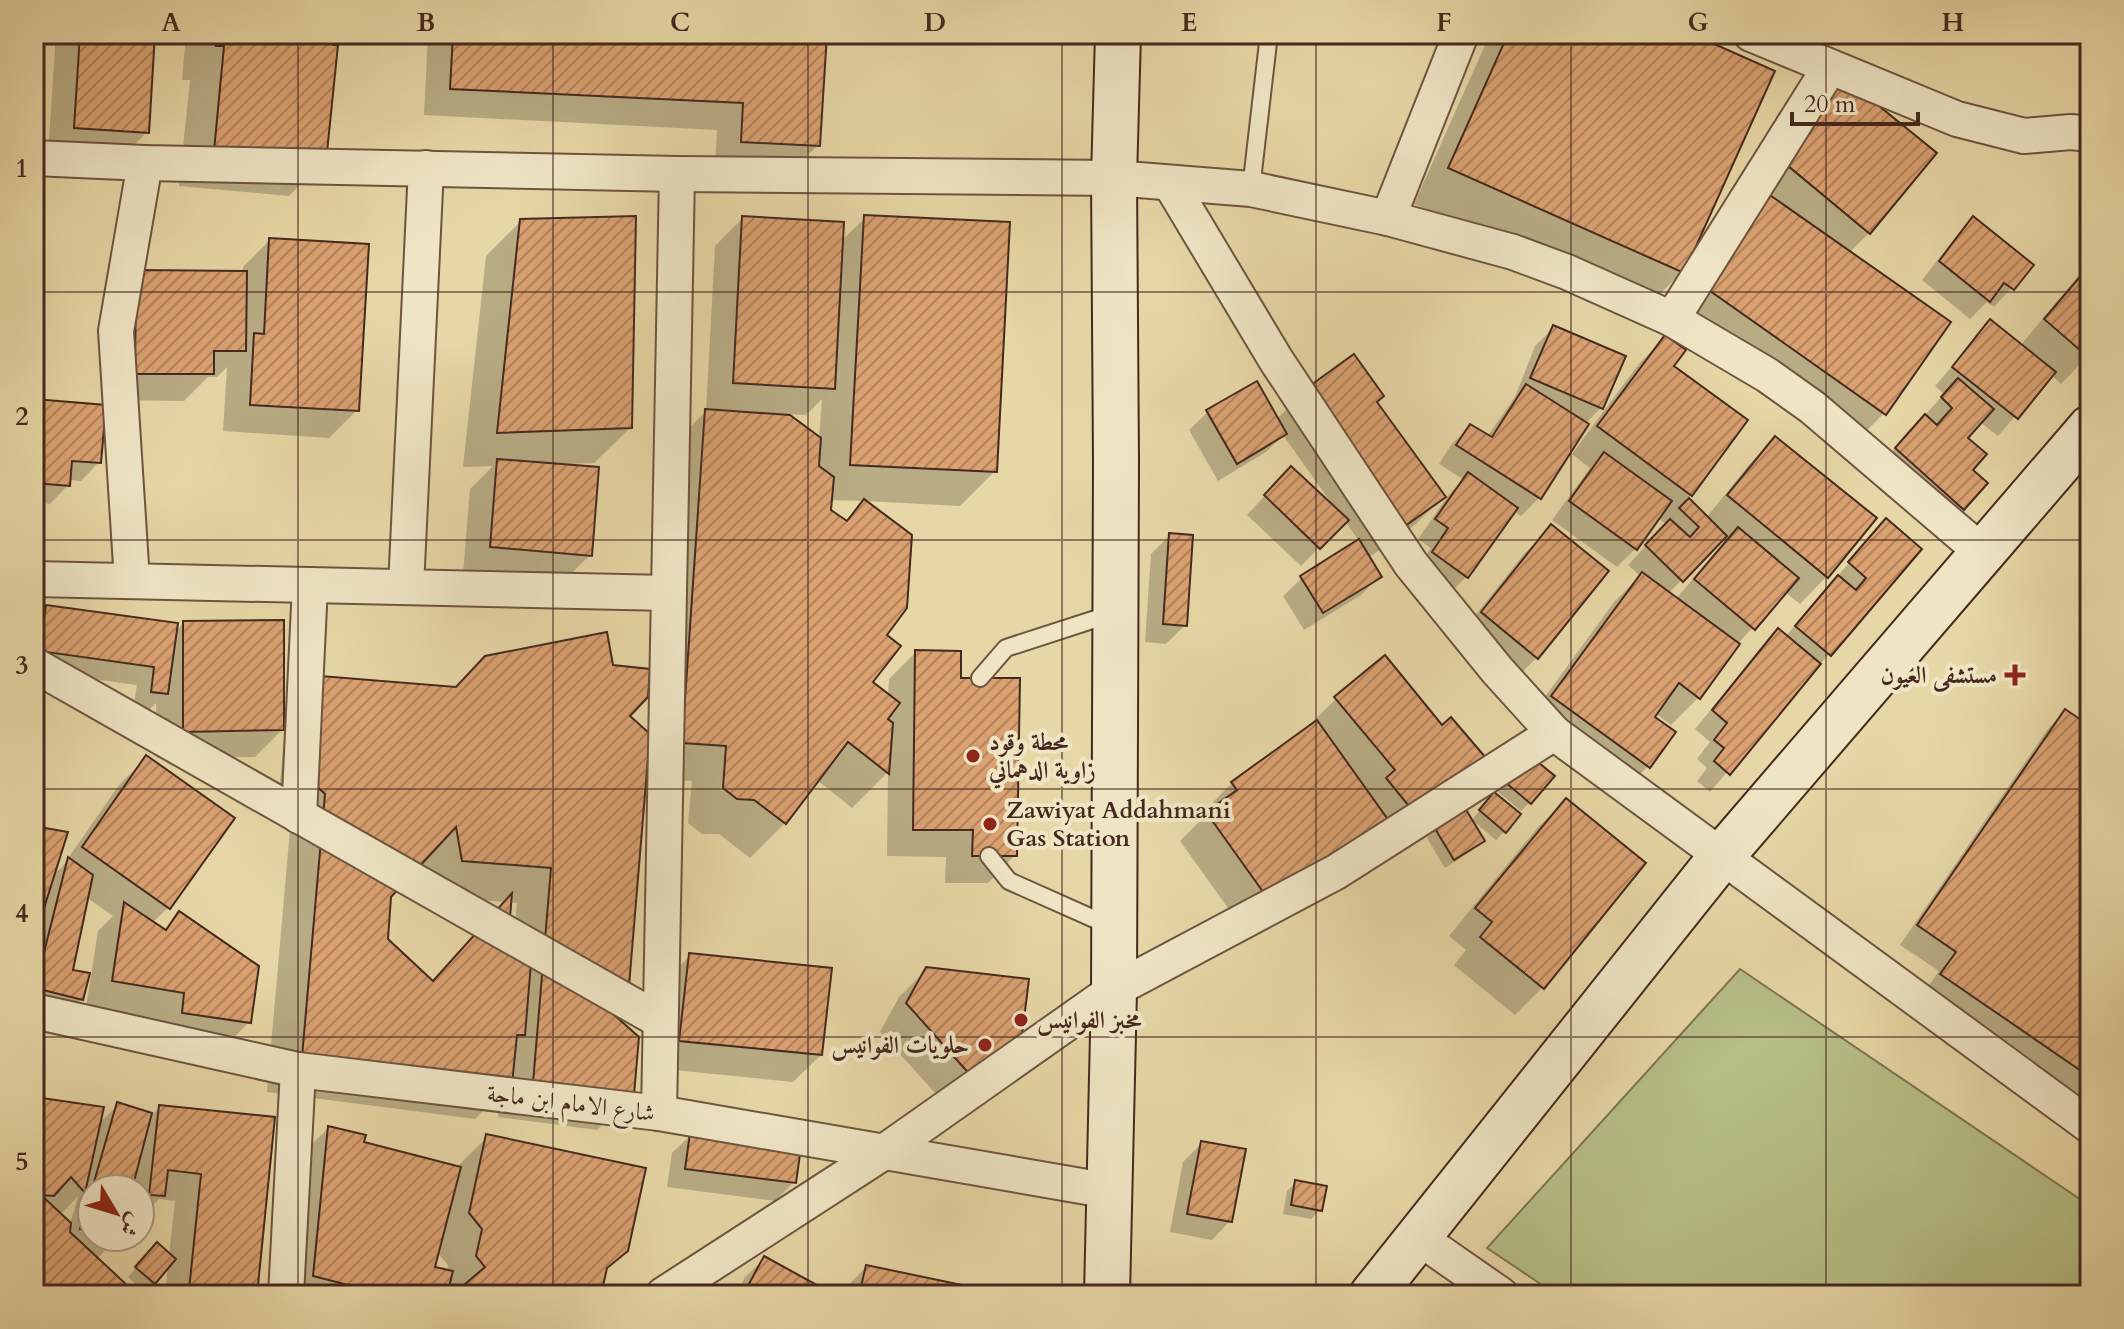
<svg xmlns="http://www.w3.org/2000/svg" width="2124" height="1329" font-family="Cardo,Amiri,serif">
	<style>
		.garden { fill: #b7be86; stroke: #7e7452; stroke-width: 2 }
		.shadow { fill: #0003; fill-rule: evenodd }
		.building { fill: url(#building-hatch); stroke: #45291e; stroke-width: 2 }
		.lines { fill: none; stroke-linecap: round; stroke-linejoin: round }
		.lane-casing { stroke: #6e5440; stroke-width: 20 }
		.street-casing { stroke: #6e5440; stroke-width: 38 }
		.secondary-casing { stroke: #45291e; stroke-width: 48 }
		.lane { stroke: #efe5c5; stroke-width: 16 }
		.street { stroke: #efe5c5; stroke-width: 34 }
		.secondary { stroke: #efe5c5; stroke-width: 44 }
		.grid { fill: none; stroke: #45291e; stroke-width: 2; stroke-opacity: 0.55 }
		.poi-dot { fill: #8f2418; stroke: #efe5c5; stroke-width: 3 }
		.labels { text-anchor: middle; stroke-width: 8; stroke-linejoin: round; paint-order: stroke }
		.poi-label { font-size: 24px; font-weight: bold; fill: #45291e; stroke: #efe5c5; text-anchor: start }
		.street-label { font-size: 24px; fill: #45291e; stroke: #efe5c5 }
		.neatline { fill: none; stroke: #45291e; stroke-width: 3 }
		.grid-label { font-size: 26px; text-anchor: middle; font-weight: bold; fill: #45291e }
	</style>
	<defs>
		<pattern id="building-hatch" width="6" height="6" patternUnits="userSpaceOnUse" patternTransform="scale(2)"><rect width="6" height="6" fill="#daa171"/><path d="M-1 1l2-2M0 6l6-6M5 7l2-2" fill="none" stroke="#b3835c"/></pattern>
	</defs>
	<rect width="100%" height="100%" fill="#e7d7a6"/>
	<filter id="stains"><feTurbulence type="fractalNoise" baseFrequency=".0025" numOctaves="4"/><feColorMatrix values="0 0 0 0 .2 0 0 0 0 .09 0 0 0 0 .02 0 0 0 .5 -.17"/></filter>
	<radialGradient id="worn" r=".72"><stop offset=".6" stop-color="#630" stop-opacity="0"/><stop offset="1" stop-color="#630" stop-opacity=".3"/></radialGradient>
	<polygon class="garden" points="1740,969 2090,1206 2090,1295 1557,1295 1487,1248"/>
	<g class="shadow">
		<polygon points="56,34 153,34 147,132 120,159 48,154"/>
		<polygon points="186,34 332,34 324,161 289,196 179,186 190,80 182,80"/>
		<polygon points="428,34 825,34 818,145 791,172 715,168 717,130 424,115"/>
		<polygon points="1490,34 1687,34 1682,272 1647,307 1414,204"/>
		<polygon points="2085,34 2090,34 2090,55 2080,53"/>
		<polygon points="1815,106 1869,233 1849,253 1884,413 1849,449 1669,322"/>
		<path d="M743 218 841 241 865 218 995 471 960 506 865 501 884 635 870 683 888 697 889 679 916 652 959 680 1015 855 988 883H945L946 857 887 856 888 772 852 808 817 780 785 823 750 858 719 834H702L688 823 692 781 645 778 604 1008 632 1094 597 1130 498 1117 500 1093 475 1119 267 1092 290 829 277 818 285 727 255 757 157 758 156 703 147 712 133 710 137 685 34 671V620L46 607 175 632 184 623 282 722H285L286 713 321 678 455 689 612 667 627 716 650 737 671 447 706 411 715 246ZM822 399 819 439 786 414 806 415ZM830 500 864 501 844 522 829 511ZM421 862 427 896 506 902 431 982 386 940 389 896ZM509 902 517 903 514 937 507 931Z"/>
		<polygon points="1973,219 2032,265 1994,307 1987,302 1970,319 1922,280 1955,238"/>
		<polygon points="521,221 630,428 594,463 565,464 590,555 563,582 463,574 470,489 493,466 463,467 486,256"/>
		<polygon points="270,240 357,410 329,438 223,431 227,367 217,377 208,377 184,401 108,400 110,299 242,273 243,267"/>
		<polygon points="2090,262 2090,354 2061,384 2051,375 1998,436 1980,422 1965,438 1970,470 1963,508 1944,527 1878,467 1944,394 1935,386 1990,322 2020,346"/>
		<polygon points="1553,328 1601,408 1585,424 1539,498 1521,516 1513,511 1466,577 1448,595 1415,571 1431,548 1418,539 1450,493 1464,480 1439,464 1451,445 1470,426 1487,437 1515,397 1535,346"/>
		<path d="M1665 337 1691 495 1686 499 1706 518 1748 466 1775 438 1827 576 1800 604 1785 592 1734 648 1699 697 1671 725 1655 713 1648 766 1621 794 1525 724 1614 602 1640 576 1628 565 1666 524 1657 517 1635 549 1617 567 1552 520 1590 468 1572 454 1638 365ZM1721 539 1725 542 1675 600 1668 594Z"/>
		<polygon points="1301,395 1375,402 1443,496 1416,524 1368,558 1379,577 1361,595 1304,630 1283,596 1302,578 1359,541 1345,521 1301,566 1247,515 1273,487 1334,507 1283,435 1266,452 1218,481 1189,430 1208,412 1277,419"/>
		<polygon points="34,401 99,462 81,481 69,480 68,485 50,504 34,502"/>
		<polygon points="1886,520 1919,549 1710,792 1697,781 1707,768 1697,759 1710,742 1695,729 1760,650 1778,631 1785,637"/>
		<polygon points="1552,527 1537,657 1510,685 1455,641 1524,554"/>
		<polygon points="1170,535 1185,625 1166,644 1145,642 1151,554"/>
		<polygon points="1336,699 1442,728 1484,758 1243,929 1180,841 1207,814 1205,810 1232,783 1310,728 1308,726"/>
		<polygon points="2065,711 2090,729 2090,1108 1923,994 1939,971 1900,945 2047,730"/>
		<polygon points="147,757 232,818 168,908 152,923 163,931 180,914 249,1022 222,1050 156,1040 158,1020 86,1008 98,931 113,916 86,897 71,971 82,999 63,1017 34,1010 34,941 39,921 34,926 34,828 52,876 62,867 119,785"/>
		<polygon points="1519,766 1530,802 1521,811 1498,792"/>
		<polygon points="1566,800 1643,864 1542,988 1515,1015 1454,965 1466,950 1449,936 1538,827"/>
		<polygon points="1485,804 1504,832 1496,840 1472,820"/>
		<polygon points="1436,829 1483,841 1474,849 1445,868 1427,838"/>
		<polygon points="690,956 821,1055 793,1082 653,1068 662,983"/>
		<polygon points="927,969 1020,1034 945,1104 880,1032 899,997"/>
		<path d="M43 1101 97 1125 118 1105 152 1115 160 1107 273 1119 255 1295H165L168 1266 144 1292 128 1277 148 1254 169 1255 175 1201 159 1199 140 1218V1189H92V1237H118L97 1259 117 1295H34V1109ZM78 1196 70 1224 60 1215Z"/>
		<path d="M328 1128 362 1143 456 1168 487 1137 626 1250 604 1272 599 1295H287L301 1155ZM437 1252 448 1265 447 1272 433 1268Z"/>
		<polygon points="691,1135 794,1182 775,1201 667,1187 672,1153"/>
		<polygon points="1202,1143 1230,1221 1212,1240 1170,1232 1183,1162"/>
		<polygon points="1296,1182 1320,1210 1311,1219 1283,1214 1287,1191"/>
		<polygon points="764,1259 818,1295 736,1295 745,1277"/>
		<polygon points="866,1267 1001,1295 839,1295"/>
	</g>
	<g class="building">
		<polygon points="80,34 155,34 149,133 74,128"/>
		<polygon points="217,34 334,34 333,45 338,45 326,162 214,151 224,46 216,46"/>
		<polygon points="453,34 627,34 734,39 734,34 827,34 820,146 741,142 743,103 450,89"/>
		<polygon points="1508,34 1692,34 1775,71 1684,273 1448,168"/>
		<polygon points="1842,76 1937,153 1870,234 1776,156"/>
		<polygon points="1767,193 1951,322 1886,415 1703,286"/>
		<polygon points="864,215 1010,222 997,472 850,465"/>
		<polygon points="636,216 632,428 497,433 520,219"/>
		<polygon points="742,216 844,222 835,389 733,383"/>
		<polygon points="1973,216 2034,265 2014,290 2004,283 1990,302 1939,261"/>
		<polygon points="269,238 369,244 359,411 250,405 254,333 264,334"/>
		<polygon points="2090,265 2090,357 2089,358 2044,319"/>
		<polygon points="136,270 247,271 246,351 214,351 214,374 135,374"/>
		<polygon points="1990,319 2056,372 2018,419 1952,367"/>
		<polygon points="1553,325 1626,356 1603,409 1530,378"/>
		<polygon points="1665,335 1686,350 1674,366 1748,420 1692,496 1597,426"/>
		<polygon points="1354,354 1384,396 1377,402 1446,497 1398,531 1300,393"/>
		<polygon points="1958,378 1994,409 1968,438 1987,454 1973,470 1988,483 1964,510 1895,448 1925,414 1937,425 1952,408 1941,397"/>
		<polygon points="1257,381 1287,434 1237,464 1206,410"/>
		<polygon points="1526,384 1589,424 1541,499 1456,445 1470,424 1492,437"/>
		<polygon points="34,399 106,405 101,463 72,461 70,486 34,483"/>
		<polygon points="705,409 790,415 821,438 819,466 834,477 831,510 847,521 864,499 912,535 907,608 887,635 901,646 873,682 900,703 888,719 893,723 889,774 848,742 786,824 754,800 737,799 723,788 726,746 682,743"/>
		<polygon points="1775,436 1877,518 1828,578 1727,495"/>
		<polygon points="1604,452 1672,501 1637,550 1569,501"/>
		<polygon points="497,459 599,467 592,556 490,547"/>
		<polygon points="1291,466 1349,520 1320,549 1264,495"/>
		<polygon points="1468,472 1518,508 1468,578 1432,552 1448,528 1435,519"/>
		<polygon points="1689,498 1727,536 1683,582 1645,545 1670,519 1690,537 1699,527 1679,508"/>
		<polygon points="1886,518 1922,549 1831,656 1795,626 1838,575 1856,590 1866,578 1848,562"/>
		<polygon points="1551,524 1609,571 1538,659 1481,612"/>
		<polygon points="1738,527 1799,578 1755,630 1694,579"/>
		<polygon points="1169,533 1193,535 1187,626 1163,624"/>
		<polygon points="1359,539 1382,577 1323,613 1300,576"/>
		<polygon points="1642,572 1740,644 1700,699 1679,683 1655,717 1676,732 1650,768 1551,696"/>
		<polygon points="46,605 178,623 168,694 151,692 154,667 39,651"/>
		<polygon points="284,620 284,730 183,732 183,621"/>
		<polygon points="1778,628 1821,664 1730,775 1714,761 1724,748 1714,740 1727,723 1712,710"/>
		<polygon points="607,632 613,665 650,669 648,697 630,716 650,734 629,986 594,997 639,1037 634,1095 533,1083 551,868 462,861 456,827 391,897 388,939 433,981 512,893 509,930 532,951 525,1035 517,1035 512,1084 302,1057 325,794 312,782 321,676 456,687 485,656"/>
		<polygon points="915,650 961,651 961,678 1020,678 1017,856 972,856 973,830 913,830"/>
		<polygon points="1385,655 1442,725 1451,717 1486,758 1417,816 1386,778 1395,770 1334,697"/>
		<polygon points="2065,709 2090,726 2090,1077 1940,974 1956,952 1917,925"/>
		<polygon points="1317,720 1394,828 1271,903 1206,812 1237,790 1231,782"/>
		<polygon points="1528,754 1555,776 1531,804 1505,782"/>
		<polygon points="146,755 235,818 170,909 82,847"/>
		<polygon points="1494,792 1521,814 1506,833 1479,810"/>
		<polygon points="1566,798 1646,863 1544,989 1480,937 1492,922 1475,908"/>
		<polygon points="1465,808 1485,841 1454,860 1434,827"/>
		<polygon points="34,826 68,832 39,924 34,923"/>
		<polygon points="68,857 93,875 73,970 90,973 83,1000 35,988"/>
		<polygon points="124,902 166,930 179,911 259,966 251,1023 182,1013 184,993 112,981"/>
		<polygon points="689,953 832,968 822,1055 679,1041"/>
		<polygon points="926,967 1029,979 1022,1035 973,1078 906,1003"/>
		<polygon points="42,1098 104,1107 85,1193 71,1177 54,1196 41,1195 71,1223 70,1232 128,1286 120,1295 34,1295 34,1156"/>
		<polygon points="117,1102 152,1113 132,1189 92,1189"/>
		<polygon points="159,1105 275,1117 257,1295 189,1290 201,1174 168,1170 165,1196 149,1195"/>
		<polygon points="328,1126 366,1135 364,1142 461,1167 435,1267 453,1271 447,1295 387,1295 313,1276"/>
		<polygon points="690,1133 801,1147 796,1183 685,1169"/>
		<polygon points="486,1134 646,1168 628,1251 607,1268 601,1295 462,1295 465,1284 485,1267 476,1256 482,1229 469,1213"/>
		<polygon points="1201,1141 1246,1149 1232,1222 1187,1214"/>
		<polygon points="1295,1180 1327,1186 1322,1211 1291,1205"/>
		<polygon points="92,1189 92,1232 80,1229"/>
		<polygon points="157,1242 176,1259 155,1284 135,1267"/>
		<polygon points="764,1256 824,1289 821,1295 743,1295"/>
		<polygon points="866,1265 1010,1295 859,1295"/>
	</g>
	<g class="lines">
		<defs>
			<g id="lane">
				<polyline points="1251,189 1269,34"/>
				<polyline points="980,678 1006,648 1114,613"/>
				<polyline points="989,856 1009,881 1110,926"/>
			</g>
			<g id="street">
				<polyline points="1751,34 1957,119 2024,136 2071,132 2090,134"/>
				<polyline points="34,158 145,163 677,174 1114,178 1251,189 1388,218 1513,252 1567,272 1672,319 1767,375 1812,407 1983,553"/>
				<polyline points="1170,183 1276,360 1411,564 1497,670 1554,733 2090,1126"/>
				<polyline points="1388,218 1461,34"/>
				<polyline points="1672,319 1830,67"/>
				<polyline points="34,579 669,593"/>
				<polyline points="132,581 116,331 145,163"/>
				<polyline points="406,587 426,168"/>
				<polyline points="34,665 659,1020"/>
				<polyline points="299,816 310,585"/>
				<polyline points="34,1011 298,1070 659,1113 1110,1191"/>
				<polyline points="659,1113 677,174"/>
				<polyline points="1419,1238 1501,1295"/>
				<polyline points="286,1295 298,1070"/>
				<polyline points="663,1295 884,1152 1114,990 1336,872 1554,733"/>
			</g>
			<g id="secondary">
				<polyline points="1107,1295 1114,990 1116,461 1114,178 1118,34"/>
				<polyline points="1372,1295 1721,857 2090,428"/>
			</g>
		</defs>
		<use href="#lane" class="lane-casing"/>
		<use href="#street" class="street-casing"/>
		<use href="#secondary" class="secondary-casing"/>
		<use href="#lane" class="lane"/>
		<use href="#street" class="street"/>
		<use href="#secondary" class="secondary"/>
	</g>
	<path class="grid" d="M298 34V1295M553 34V1295M808 34V1295M1062 34V1295M1316 34V1295M1571 34V1295M1826 34V1295M34 292H2090M34 540H2090M34 789H2090M34 1037H2090"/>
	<g class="poi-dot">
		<path d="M2011 663h8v8h8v8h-8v8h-8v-8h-8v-8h8z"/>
		<circle cx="973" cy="756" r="8"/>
		<circle cx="990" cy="824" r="8"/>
		<circle cx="1021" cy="1020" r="8"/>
		<circle cx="985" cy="1045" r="8"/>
	</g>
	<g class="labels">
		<g class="poi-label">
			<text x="1997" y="683" text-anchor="end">مستشفى العيون</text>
			<text x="989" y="750">محطة وقود<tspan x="989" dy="28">زاوية الدهماني</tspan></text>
			<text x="1006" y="818">Zawiyat Addahmani<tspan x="1006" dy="28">Gas Station</tspan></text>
			<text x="1037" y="1028">مخبز الفوانيس</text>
			<text x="969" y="1053" text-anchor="end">حلويات الفوانيس</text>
		</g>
		<g class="street-label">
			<text transform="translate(571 1103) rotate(7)" y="8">شارع الامام ابن ماجة</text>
		</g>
	</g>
	<rect width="2124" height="1329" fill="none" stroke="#e7d7a6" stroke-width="88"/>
	<g transform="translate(116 1213) rotate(128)"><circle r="38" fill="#efe5c5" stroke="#ab9a82" stroke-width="2"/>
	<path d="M0-6L14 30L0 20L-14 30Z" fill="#8f2418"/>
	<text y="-12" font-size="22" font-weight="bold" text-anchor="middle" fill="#45291e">ش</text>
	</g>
	<path d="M1792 112v12h126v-12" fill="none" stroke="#45291e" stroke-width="4"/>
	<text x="1804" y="112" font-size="24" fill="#45291e" stroke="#efe5c5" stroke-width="6" paint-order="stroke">20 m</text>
	<rect x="44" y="44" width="2036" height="1241" class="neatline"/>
	<g class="grid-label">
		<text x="171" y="31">A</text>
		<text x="426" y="31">B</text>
		<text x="680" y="31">C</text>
		<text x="935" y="31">D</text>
		<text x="1189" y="31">E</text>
		<text x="1444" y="31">F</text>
		<text x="1698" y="31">G</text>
		<text x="1953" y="31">H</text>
		<text x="22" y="177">1</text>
		<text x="22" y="425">2</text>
		<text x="22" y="674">3</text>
		<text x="22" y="922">4</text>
		<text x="22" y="1170">5</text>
	</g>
	<rect width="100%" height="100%" filter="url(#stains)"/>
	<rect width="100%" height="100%" fill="url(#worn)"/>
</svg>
